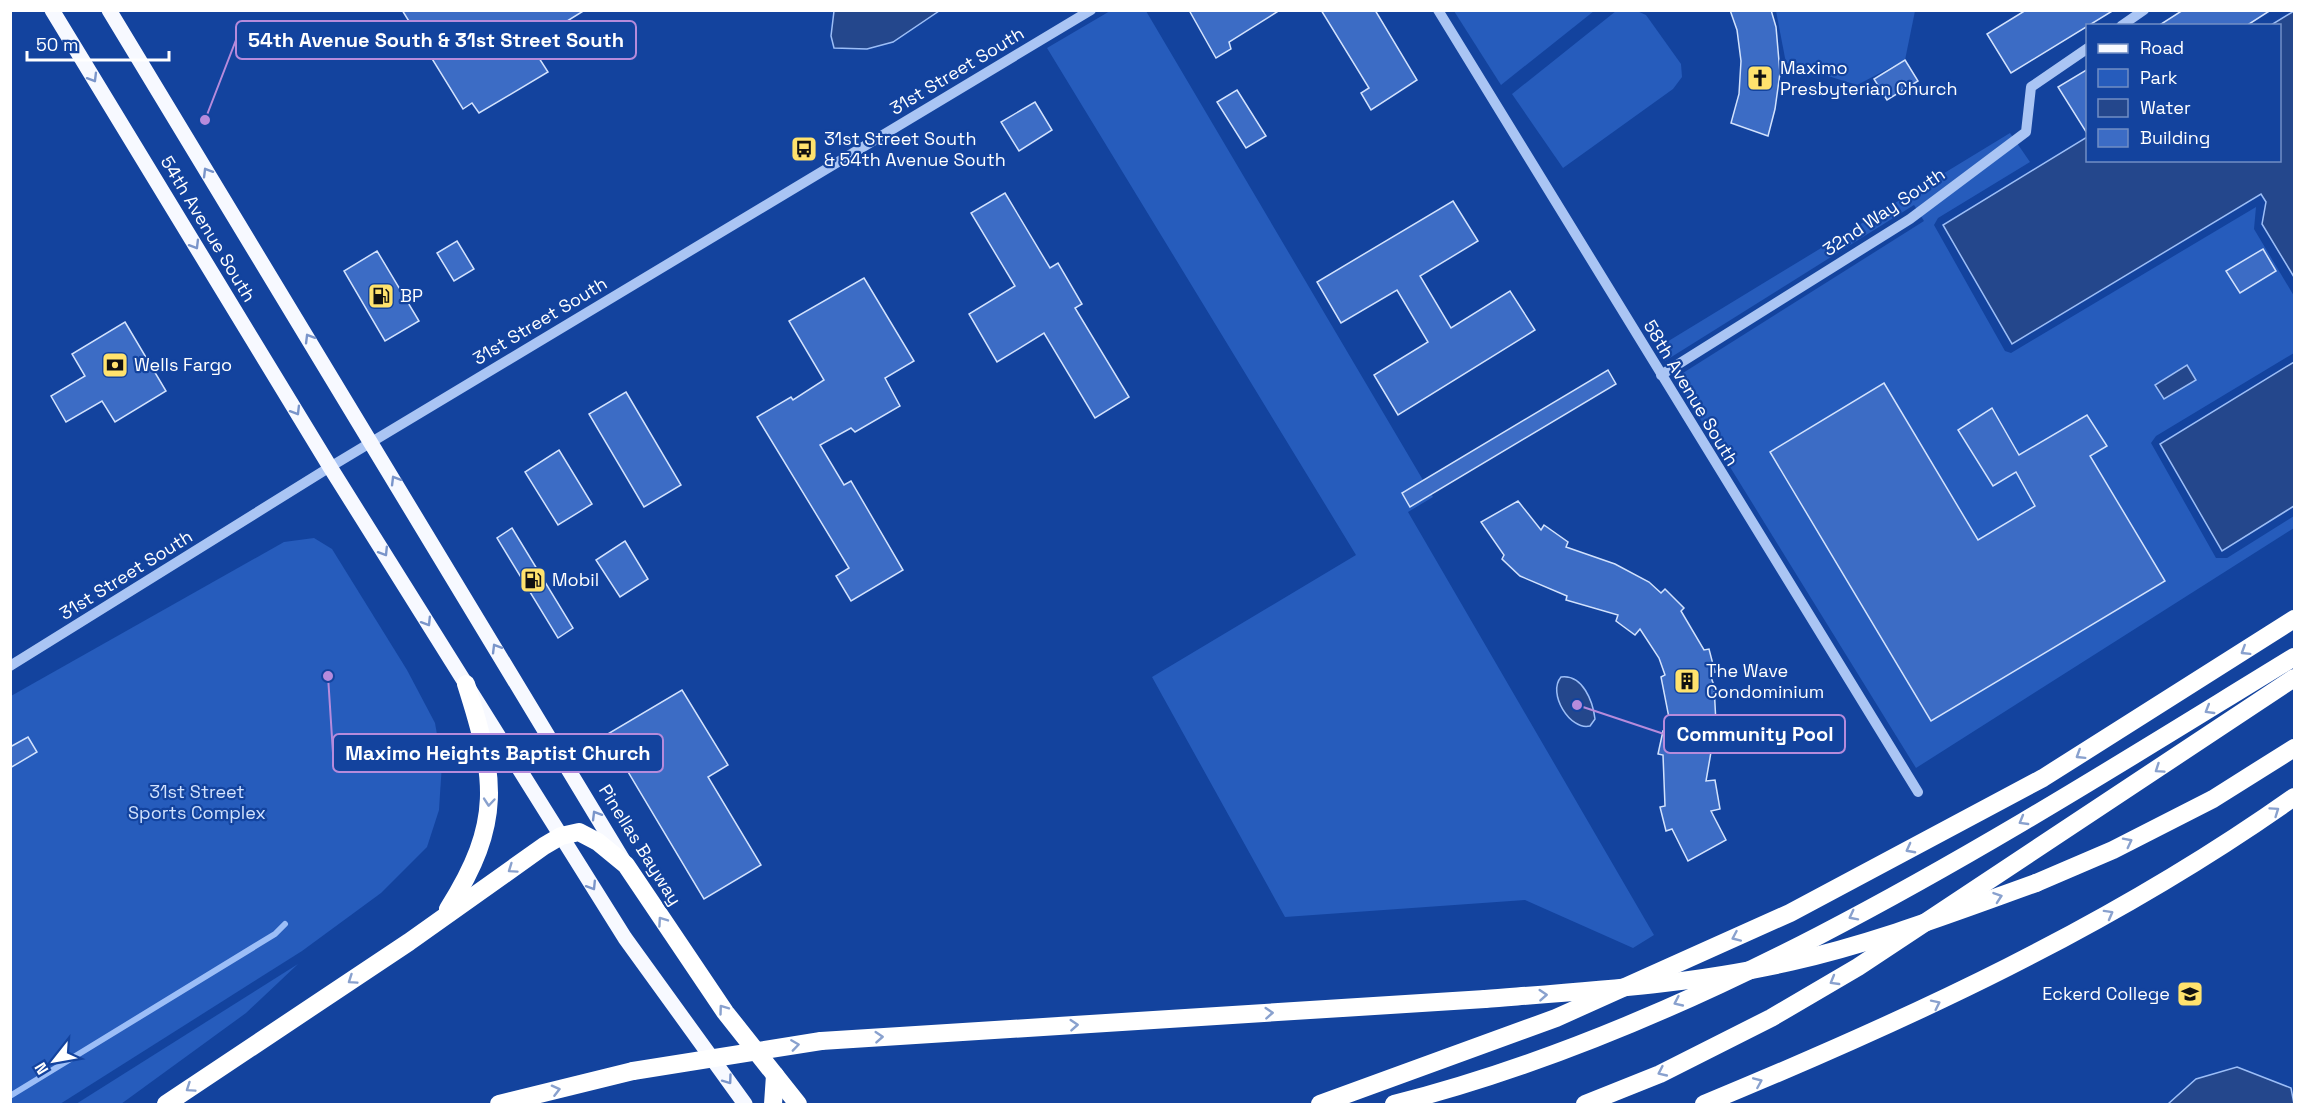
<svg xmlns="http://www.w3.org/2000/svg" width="2305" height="1115" font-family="'Space Grotesk',sans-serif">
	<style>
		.green { fill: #265cbc }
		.water { fill: #24478c; stroke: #9cbef7; stroke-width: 1.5 }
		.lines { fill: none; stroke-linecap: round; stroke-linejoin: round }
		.stream { stroke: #9cbef7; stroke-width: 6 }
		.building { fill: #3c6cc5; stroke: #d2e2fd; stroke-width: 1.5 }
		.minor { stroke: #aac5f4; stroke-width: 10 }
		.major { stroke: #f7f9ff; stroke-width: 15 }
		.highway { stroke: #fff; stroke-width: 18 }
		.highway-bridge { stroke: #fff; stroke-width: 18 }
		.oneway { stroke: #7a95ca }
		.oneway2 { stroke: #89a1ce }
		.labels { text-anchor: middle; stroke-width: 4.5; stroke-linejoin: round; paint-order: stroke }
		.poi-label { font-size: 18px; fill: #fff; stroke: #13439e; text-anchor: start }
		.street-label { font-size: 18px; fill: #fff; stroke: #13439e }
		.park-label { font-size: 18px; fill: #d2e2fd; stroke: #13439e }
		.leader { fill: none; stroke: #b68bdc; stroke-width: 2 }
		.callout-dot { fill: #b68bdc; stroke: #13439e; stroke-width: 2 }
		.callout { fill: #13439e; stroke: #b68bdc; stroke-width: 2 }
		.callout-label { font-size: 20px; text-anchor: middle; font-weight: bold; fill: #fff }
	</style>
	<rect width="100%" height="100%" fill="#13439e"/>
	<g class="green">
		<polygon points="1110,11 1146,11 1433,497 1408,512 1654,935 1633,948 1525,900 1285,917 1152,677 1356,555 1047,48"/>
		<polygon points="1454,11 1594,11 1501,85"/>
		<polygon points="1616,11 1637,11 1646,15 1681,64 1682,77 1673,89 1563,168 1512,94"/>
		<polygon points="1776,11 1915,11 1905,60 1857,85 1786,63"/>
		<polygon points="2010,133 2030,162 1938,218 1934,225 2005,351 2011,353 2256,207 2254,229 2294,296 2294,353 2156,436 2151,443 2216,558 2227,558 2294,516 2294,528 1916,768 1675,378 1924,221 1914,205 1665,361 1657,348"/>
		<polygon points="314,538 332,549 407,670 435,723 442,763 439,810 427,847 381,893 302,951 60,1104 11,1104 11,696 284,542"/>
		<polygon points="298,964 246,1013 121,1104 76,1104"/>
	</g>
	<g class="water">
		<polygon points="834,11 834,10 939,11 893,42 867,49 834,48 831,36"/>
		<polygon points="2294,11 2294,277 2262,224 2266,202 2261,194 2012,344 1943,225 2087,137 2088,160 2280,160 2280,26 2271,25"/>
		<polygon points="2294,362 2294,506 2222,551 2160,444"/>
		<polygon points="2187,365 2196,380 2164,399 2155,385"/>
		<path d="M1561 677C1583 674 1593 702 1595 719L1590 726C1570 731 1547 693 1561 677Z"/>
		<polygon points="2237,1067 2291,1088 2294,1104 2168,1104 2196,1079"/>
	</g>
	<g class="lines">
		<polyline class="stream" points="10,1096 275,934 285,924"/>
	</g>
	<g class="building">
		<polygon points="402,10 585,10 530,44 548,72 479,113 472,103 463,109"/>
		<polygon points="1189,10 1280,10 1229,42 1231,49 1216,58"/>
		<polygon points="1321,10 1375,10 1417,80 1371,110 1361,93 1369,88"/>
		<polygon points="1730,10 1771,10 1776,27 1780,73 1775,109 1768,136 1731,123 1739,94 1741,61 1737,30"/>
		<polygon points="2026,10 2114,10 2011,73 1987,34"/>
		<polygon points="2183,10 2271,10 2246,26 2158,26"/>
		<polygon points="1905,60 1918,81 1887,100 1874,79"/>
		<polygon points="2088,69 2088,135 2058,87"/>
		<polygon points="1237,90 1266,136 1246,148 1217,102"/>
		<polygon points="1035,102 1052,130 1019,151 1001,122"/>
		<polygon points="1005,193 1050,268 1058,263 1082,304 1075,308 1129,397 1095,418 1044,333 997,362 969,314 1015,286 971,213"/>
		<polygon points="1453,201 1478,241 1420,276 1451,328 1510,291 1535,330 1398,415 1374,375 1428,342 1397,290 1341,323 1317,282"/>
		<polygon points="457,241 474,269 454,281 437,253"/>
		<polygon points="2263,249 2276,271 2240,293 2226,271"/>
		<polygon points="377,251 419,321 385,341 344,271"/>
		<polygon points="864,278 914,361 885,378 900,406 855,432 851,428 820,445 844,485 851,481 903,570 851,601 836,576 849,568 757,417 791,397 793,400 824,380 789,321"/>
		<polygon points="125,322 166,391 115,422 102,401 66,422 51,396 85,376 72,354"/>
		<polygon points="1608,370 1616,384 1410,507 1402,493"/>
		<polygon points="1884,383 1978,540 2035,506 2016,472 1993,486 1958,430 1992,408 2019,455 2087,415 2107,446 2090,456 2165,581 1931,721 1770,452"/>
		<polygon points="626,392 681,485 644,507 589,414"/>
		<polygon points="559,450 592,504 558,525 525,472"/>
		<polygon points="1518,501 1541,530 1544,525 1568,542 1566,547 1615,564 1649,582 1661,593 1665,589 1684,608 1681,611 1704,650 1709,649 1715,672 1710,674 1714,686 1716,723 1706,781 1715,780 1720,809 1711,811 1726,840 1688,861 1672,829 1666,831 1660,807 1665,806 1663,755 1658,754 1663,731 1672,733 1661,677 1665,675 1659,658 1640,629 1635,635 1616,621 1618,615 1566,600 1567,596 1520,576 1502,559 1504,555 1481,522"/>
		<polygon points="512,528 573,628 558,638 497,538"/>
		<polygon points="625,541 648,579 620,597 596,560"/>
		<polygon points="682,690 728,765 708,777 761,865 704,899 606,735"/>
		<polygon points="28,737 37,752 10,768 10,747"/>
	</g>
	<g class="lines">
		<g class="minor">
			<polyline points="1438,10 1918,792"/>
			<polyline points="2121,26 2144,10"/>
			<polyline points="1661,375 1910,219 2026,132 2031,87 2088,48"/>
			<polyline points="10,666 330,467 1091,10"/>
		</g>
		<g class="major">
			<polyline points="52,10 330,467 625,938 745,1104"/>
			<polyline points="109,10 623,860"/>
		</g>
		<g class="highway">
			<polyline points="2036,883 2113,850 2213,799 2294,748"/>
			<path d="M448 909C503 822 496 778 466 684"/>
			<polyline points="821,1041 1485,999"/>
			<polyline points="166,1104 409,942 544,846 561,836 579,832 598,842 626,865 725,1012 798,1104"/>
			<polyline points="499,1104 633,1071"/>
			<polyline points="773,1104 775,1075"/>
			<polyline points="1320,1104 1556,1018 1790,913 2043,778 2294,619"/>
			<path d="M1394 1104C1715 1023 2014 828 2294 657"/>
			<polyline points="1585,1104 1660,1074 1771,1018 1858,967 2294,678"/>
			<path d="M1704 1104C1910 1019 2112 926 2294 797"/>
		</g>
		<g class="highway-bridge">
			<path d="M1485 999C1587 991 1689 985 1790 962 1875 943 1955 912 2036 883"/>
			<polyline points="633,1071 821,1041"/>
		</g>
	</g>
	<defs><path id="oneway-chevron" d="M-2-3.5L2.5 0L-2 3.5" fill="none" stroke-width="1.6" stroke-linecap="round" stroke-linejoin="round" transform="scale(1.5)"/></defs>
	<g class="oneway">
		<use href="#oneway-chevron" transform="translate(93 78) rotate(59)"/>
		<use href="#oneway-chevron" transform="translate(207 172) rotate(-121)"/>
		<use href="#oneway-chevron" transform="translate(195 245) rotate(59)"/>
		<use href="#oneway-chevron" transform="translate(309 338) rotate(-121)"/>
		<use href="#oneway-chevron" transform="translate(296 411) rotate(59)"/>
		<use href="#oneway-chevron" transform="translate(395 480) rotate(-121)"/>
		<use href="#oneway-chevron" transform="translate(384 552) rotate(58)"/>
		<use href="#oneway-chevron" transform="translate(427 622) rotate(58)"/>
		<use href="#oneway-chevron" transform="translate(496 648) rotate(-121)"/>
		<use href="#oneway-chevron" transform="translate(596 815) rotate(-121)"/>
		<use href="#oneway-chevron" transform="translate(592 886) rotate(58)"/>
		<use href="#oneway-chevron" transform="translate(728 1080) rotate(54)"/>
	</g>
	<g class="oneway2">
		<use href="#oneway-chevron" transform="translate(2245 651) rotate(148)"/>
		<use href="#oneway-chevron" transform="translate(2209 710) rotate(149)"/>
		<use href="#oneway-chevron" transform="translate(2080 755) rotate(148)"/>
		<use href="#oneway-chevron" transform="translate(2159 769) rotate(146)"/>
		<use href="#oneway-chevron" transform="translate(489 802) rotate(95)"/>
		<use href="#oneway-chevron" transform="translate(2275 811) rotate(-35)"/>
		<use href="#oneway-chevron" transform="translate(2023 821) rotate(150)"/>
		<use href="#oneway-chevron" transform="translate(2128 842) rotate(-27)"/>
		<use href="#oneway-chevron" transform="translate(1910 849) rotate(152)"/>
		<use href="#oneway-chevron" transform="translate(512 869) rotate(145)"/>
		<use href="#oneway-chevron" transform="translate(1998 897) rotate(-19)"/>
		<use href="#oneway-chevron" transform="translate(2109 914) rotate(-29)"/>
		<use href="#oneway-chevron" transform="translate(1853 916) rotate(153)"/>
		<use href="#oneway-chevron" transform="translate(662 921) rotate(-125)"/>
		<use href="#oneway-chevron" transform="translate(1736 937) rotate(156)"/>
		<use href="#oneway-chevron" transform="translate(352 980) rotate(146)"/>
		<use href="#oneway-chevron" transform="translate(1834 981) rotate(150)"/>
		<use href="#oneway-chevron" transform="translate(1543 995) rotate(-4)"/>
		<use href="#oneway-chevron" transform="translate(1678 1002) rotate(155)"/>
		<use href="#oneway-chevron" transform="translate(1936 1004) rotate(-26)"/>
		<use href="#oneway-chevron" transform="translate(723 1009) rotate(-126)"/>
		<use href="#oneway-chevron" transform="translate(1269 1013) rotate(-4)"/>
		<use href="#oneway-chevron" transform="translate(1074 1025) rotate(-4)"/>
		<use href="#oneway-chevron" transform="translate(879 1037) rotate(-4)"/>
		<use href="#oneway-chevron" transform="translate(795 1045) rotate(-8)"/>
		<use href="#oneway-chevron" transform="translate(1662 1072) rotate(155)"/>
		<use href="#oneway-chevron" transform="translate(1758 1082) rotate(-23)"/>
		<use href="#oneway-chevron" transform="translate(190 1088) rotate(146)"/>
		<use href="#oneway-chevron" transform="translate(556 1090) rotate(-14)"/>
	</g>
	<defs>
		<symbol id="church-square" viewBox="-11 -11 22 22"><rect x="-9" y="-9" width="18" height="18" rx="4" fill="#ffe26d" stroke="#13439e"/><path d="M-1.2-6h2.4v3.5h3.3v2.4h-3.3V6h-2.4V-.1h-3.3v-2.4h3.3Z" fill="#111"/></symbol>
		<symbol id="bus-square" viewBox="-11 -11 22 22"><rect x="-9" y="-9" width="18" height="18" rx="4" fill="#ffe26d" stroke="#13439e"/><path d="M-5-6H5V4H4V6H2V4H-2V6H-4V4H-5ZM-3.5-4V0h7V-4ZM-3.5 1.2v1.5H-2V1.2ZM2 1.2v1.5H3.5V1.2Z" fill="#111"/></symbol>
		<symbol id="fuel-square" viewBox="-11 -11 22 22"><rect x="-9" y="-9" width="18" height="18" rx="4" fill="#ffe26d" stroke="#13439e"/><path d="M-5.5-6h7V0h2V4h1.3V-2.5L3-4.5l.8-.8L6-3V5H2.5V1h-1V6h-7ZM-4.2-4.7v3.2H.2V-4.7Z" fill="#111"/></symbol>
		<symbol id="bank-square" viewBox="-11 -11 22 22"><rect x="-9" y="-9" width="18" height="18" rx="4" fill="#ffe26d" stroke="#13439e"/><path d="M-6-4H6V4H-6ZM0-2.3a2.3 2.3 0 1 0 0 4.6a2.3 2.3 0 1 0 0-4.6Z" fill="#111"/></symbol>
		<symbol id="building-square" viewBox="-11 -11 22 22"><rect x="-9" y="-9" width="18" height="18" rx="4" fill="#ffe26d" stroke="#13439e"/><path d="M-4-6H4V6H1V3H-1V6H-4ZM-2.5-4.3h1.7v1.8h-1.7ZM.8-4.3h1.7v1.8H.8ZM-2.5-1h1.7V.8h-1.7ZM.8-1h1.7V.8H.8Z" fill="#111"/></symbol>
		<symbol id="university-square" viewBox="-11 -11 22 22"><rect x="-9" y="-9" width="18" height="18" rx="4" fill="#ffe26d" stroke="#13439e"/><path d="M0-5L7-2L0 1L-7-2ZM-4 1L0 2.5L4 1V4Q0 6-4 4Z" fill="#111"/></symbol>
	</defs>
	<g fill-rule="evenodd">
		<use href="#church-square" x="1745" y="63" width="30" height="30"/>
		<use href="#bus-square" x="789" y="134" width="30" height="30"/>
		<use href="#fuel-square" x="366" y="281" width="30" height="30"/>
		<use href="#bank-square" x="100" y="350" width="30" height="30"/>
		<use href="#fuel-square" x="518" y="565" width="30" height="30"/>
		<use href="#building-square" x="1672" y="666" width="30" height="30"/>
		<use href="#university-square" x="2175" y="979" width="30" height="30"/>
	</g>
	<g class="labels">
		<g class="poi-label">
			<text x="1780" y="74">Maximo<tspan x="1780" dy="21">Presbyterian Church</tspan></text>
			<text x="824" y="145">31st Street South<tspan x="824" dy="21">&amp; 54th Avenue South</tspan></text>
			<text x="400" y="302">BP</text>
			<text x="134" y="371">Wells Fargo</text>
			<text x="552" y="586">Mobil</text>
			<text x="1706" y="677">The Wave<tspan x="1706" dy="21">Condominium</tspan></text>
			<text x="2170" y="1000" text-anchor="end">Eckerd College</text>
		</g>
		<g class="street-label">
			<text transform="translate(957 71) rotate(-31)" y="6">31st Street South</text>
			<text transform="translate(1884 212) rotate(-34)" y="6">32nd Way South</text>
			<text transform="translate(208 229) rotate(59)" y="6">54th Avenue South</text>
			<text transform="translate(540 321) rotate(-31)" y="6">31st Street South</text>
			<text transform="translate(1691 393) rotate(59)" y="6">58th Avenue South</text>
			<text transform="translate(126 575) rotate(-32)" y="6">31st Street South</text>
			<text transform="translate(640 845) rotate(58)" y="6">Pinellas Bayway</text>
		</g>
		<g class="park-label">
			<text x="197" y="798">31st Street<tspan x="197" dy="21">Sports Complex</tspan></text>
		</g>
	</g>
	<path class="leader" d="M205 120L236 40M1577 705L1664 734M328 676L333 753"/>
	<g class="callout-dot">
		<circle cx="205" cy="120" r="6"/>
		<circle cx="1577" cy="705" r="6"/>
		<circle cx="328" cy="676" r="6"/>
	</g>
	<g class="callout">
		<rect x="236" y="21" width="400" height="38" rx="6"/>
		<rect x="1664" y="715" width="181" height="38" rx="6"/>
		<rect x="333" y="734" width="330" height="38" rx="6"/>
	</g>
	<g class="callout-label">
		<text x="436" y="47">54th Avenue South &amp; 31st Street South</text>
		<text x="1755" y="741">Community Pool</text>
		<text x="498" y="760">Maximo Heights Baptist Church</text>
	</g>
	<rect width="2305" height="1115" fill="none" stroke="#ffffff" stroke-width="24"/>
	<rect x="2086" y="24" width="195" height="138" fill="#13439e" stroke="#718ec5" stroke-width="1.5"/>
	<rect x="2098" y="44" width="30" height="9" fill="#f7f9ff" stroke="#718ec5" stroke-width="1.5"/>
	<text x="2140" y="54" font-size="18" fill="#ffffff">Road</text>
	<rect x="2098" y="69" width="30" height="18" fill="#265cbc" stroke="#718ec5" stroke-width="1.5"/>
	<text x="2140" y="84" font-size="18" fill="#ffffff">Park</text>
	<rect x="2098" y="99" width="30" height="18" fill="#24478c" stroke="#718ec5" stroke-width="1.5"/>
	<text x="2140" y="114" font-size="18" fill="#ffffff">Water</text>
	<rect x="2098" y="129" width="30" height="18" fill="#3c6cc5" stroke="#718ec5" stroke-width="1.5"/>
	<text x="2140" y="144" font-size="18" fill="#ffffff">Building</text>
	<g transform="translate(54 1061) rotate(239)" stroke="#13439e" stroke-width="4.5" paint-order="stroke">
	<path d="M0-4.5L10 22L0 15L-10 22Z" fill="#ffffff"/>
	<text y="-9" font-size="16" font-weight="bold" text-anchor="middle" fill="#ffffff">N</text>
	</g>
	<path d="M27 51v9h142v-9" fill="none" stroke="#ffffff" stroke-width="3"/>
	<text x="36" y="51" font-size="18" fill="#ffffff" stroke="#13439e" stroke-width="4.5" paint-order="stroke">50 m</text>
</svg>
